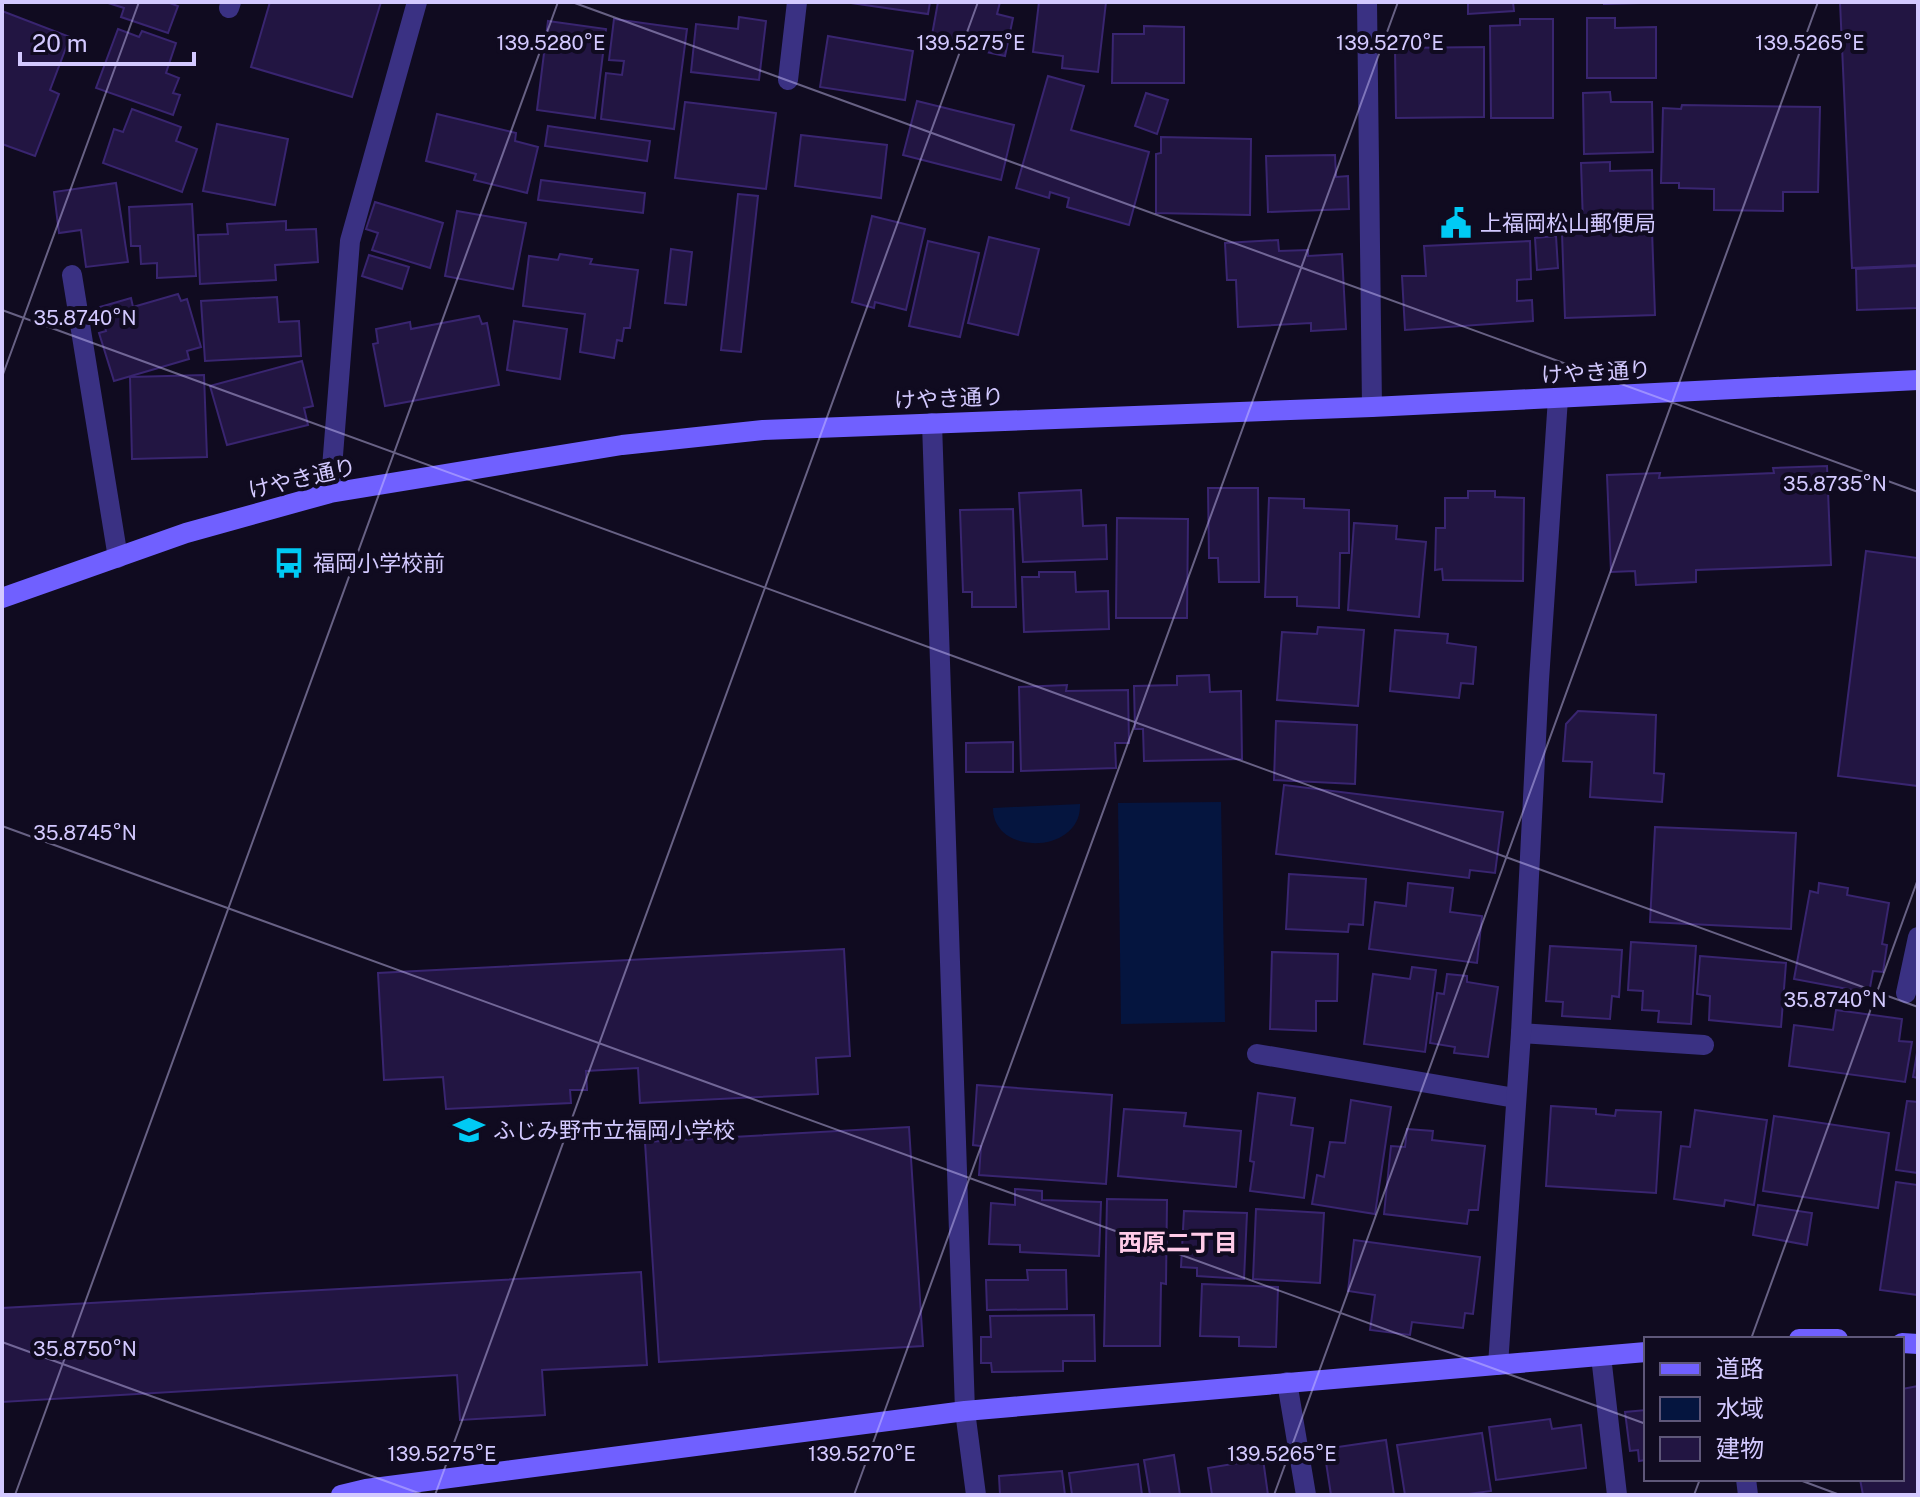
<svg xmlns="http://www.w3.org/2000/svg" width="1920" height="1497" font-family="'Public Sans','Noto Sans JP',sans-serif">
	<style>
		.water { fill: #05153f }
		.building { fill: #221542; stroke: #392570; stroke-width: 2 }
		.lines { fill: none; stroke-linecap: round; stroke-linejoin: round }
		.lane { stroke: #3a3183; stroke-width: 20 }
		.street { stroke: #3a3183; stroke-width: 20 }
		.secondary { stroke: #7060ff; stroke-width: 20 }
		.ticks { fill: none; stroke: #d3c9ff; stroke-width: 2; stroke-opacity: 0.45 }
		.labels { text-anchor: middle; stroke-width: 8; stroke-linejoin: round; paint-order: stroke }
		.poi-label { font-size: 22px; fill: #d3c9ff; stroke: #100b20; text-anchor: start }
		.street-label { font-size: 22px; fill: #d3c9ff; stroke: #100b20 }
		.neighbourhood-label { font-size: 24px; font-weight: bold; fill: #ffcbe8; stroke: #100b20 }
		.ticks-label { font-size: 20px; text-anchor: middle; fill: #d3c9ff; stroke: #100b20; stroke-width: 8; stroke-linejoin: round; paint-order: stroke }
	</style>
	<rect width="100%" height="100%" fill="#100b20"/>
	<g class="water">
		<polygon points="1221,802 1225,1022 1121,1024 1118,803"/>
		<path d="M1080 804C1082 854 993 857 993 808Z"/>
	</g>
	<g class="building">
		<polygon points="105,2 167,2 178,6 168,33 121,17 124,8"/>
		<polygon points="270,2 381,2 352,97 251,67"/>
		<polygon points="844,2 930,2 928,14"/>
		<polygon points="938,2 1000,2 997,14 1013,18 1005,56 954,45 955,39 932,35"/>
		<polygon points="1039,2 1106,2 1098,72 1062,68 1063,56 1033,52"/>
		<polygon points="1468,2 1513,2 1514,11 1468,14"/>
		<polygon points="1604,2 1678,2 1604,4"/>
		<polygon points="1840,2 1918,2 1918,265 1852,268"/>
		<polygon points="2,11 70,37 50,90 59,94 35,156 2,144"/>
		<polygon points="739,17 766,21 759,80 691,72 696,24 738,29"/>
		<polygon points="1587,18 1615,18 1615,28 1656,27 1656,78 1587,78"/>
		<polygon points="614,19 687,29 674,129 601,119 606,73 622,75 624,61 609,60"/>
		<polygon points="1520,19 1553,19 1553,118 1491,118 1490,26 1520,25"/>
		<polygon points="548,21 606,29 595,118 537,110"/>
		<polygon points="1144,26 1184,27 1184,83 1112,83 1113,34 1144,34"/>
		<polygon points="118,29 139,37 142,31 176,43 166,73 179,78 173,93 180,95 173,115 96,88"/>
		<polygon points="828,36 913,51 905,100 820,87"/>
		<polygon points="1484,47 1484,117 1396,118 1395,48"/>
		<polygon points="1048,76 1084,86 1071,130 1149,152 1129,225 1067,207 1069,198 1050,192 1049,198 1016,188"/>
		<polygon points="1610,92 1611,102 1652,102 1653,152 1584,154 1583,93"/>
		<polygon points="1146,93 1168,100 1157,134 1135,126"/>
		<polygon points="917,101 1014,125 1001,180 903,155"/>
		<polygon points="685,102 776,113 766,189 675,178"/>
		<polygon points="1682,105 1820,107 1818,192 1783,192 1783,211 1714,210 1714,189 1679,188 1679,183 1661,183 1663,108 1681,109"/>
		<polygon points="132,109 181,127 176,141 197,149 182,192 103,163 114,129 123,132"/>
		<polygon points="437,114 516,133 515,141 538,147 527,193 474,180 476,174 426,161"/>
		<polygon points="217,124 288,139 275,205 203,191"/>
		<polygon points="548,126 650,141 647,161 545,146"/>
		<polygon points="801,135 887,145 881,198 795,186"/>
		<polygon points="1161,137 1251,139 1250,215 1156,213 1156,154 1161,153"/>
		<polygon points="1335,155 1336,177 1348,176 1349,209 1268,212 1266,156"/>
		<polygon points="1610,162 1610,171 1652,170 1653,222 1583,223 1581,163"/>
		<polygon points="541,180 645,193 643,213 538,200"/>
		<polygon points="116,183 128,262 86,267 81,230 59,233 54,192"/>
		<polygon points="738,194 758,196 741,352 721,350"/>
		<polygon points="375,202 443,223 430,268 372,250 378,233 366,229"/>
		<polygon points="192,204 196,276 157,278 157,263 141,264 140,246 131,246 129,207"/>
		<polygon points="457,211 526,223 513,289 445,276"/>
		<polygon points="872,216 925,229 906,310 875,302 874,308 852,302"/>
		<polygon points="286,221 286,230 316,229 318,262 275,265 276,280 200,284 198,235 228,234 227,224"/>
		<polygon points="1652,230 1655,315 1565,318 1562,233"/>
		<polygon points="1556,236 1558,268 1537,270 1535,238"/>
		<polygon points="989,237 1039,249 1018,335 968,323"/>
		<polygon points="1278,240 1279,251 1308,250 1308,256 1342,254 1346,329 1311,331 1311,323 1238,327 1236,280 1227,280 1225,243"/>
		<polygon points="928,241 979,253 960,337 909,326"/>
		<polygon points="1530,241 1531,279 1517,280 1517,301 1532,300 1533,321 1405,330 1402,276 1426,276 1424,246"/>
		<polygon points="671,249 692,252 686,305 665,303"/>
		<polygon points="560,254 592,259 590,264 638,270 630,328 624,328 622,341 617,340 614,358 580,352 585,314 523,306 529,256 558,260"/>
		<polygon points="369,255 409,267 402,289 362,276"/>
		<polygon points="1918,266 1918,308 1857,310 1856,269"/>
		<polygon points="178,294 181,301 187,299 201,347 187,351 189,359 114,381 99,333 106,331 100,307 131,298 133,307"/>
		<polygon points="277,297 279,322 299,321 301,356 205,361 201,301"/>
		<polygon points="479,316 482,324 487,323 499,385 385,406 373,344 378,343 376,329 410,322 411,329"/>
		<polygon points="514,321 567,329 560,379 507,370"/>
		<polygon points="302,361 313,406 304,408 308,425 227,445 210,386"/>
		<polygon points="204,375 207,457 132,459 130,377"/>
		<polygon points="1827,466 1831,565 1696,570 1696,582 1636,585 1635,571 1611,572 1607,475 1660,473 1659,478 1774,473 1773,468"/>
		<polygon points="1208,488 1258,488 1259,582 1219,582 1218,558 1209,558"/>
		<polygon points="1081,490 1083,526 1106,525 1107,559 1023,562 1019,493"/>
		<polygon points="1468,491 1495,491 1495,497 1524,498 1523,581 1443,580 1442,569 1435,570 1436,528 1445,528 1445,498 1468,498"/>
		<polygon points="1269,498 1304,499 1304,508 1349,510 1349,553 1340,553 1339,608 1297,606 1297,597 1265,597"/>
		<polygon points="1013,509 1016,607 972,607 972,592 963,592 960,510"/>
		<polygon points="1117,518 1188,519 1187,618 1116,618"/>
		<polygon points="1354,523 1397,526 1396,539 1426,542 1419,617 1348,610"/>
		<polygon points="1866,551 1918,558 1918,786 1838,776"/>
		<polygon points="1039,572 1075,572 1076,592 1108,591 1109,629 1024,632 1022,577 1039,577"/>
		<polygon points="1318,627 1364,630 1358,706 1277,700 1282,632 1317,634"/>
		<polygon points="1395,630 1448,634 1447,643 1476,647 1473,684 1461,683 1459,698 1390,691"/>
		<polygon points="1209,675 1210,692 1241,691 1242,759 1144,761 1143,729 1135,729 1134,686 1177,685 1177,676"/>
		<polygon points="1067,685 1066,691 1128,690 1129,743 1115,743 1116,768 1021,771 1019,687"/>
		<polygon points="1578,711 1656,715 1654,773 1664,774 1662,802 1590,797 1592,762 1563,761 1566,724"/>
		<polygon points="1276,721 1357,725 1355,784 1274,780"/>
		<polygon points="1013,742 1013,772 966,772 966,743"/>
		<polygon points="1284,785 1503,812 1495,873 1470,870 1469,878 1276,854"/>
		<polygon points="1655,827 1796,833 1791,929 1650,922"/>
		<polygon points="1289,874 1366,879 1363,925 1349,924 1348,932 1286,929"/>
		<polygon points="1408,883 1453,888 1450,912 1482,916 1477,963 1369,949 1375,902 1406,906"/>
		<polygon points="1819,883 1848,888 1847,895 1889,903 1882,944 1887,945 1883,972 1873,971 1869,993 1794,979 1810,891 1818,893"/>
		<polygon points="1631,942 1696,946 1691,1024 1658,1022 1659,1011 1642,1010 1643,991 1628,990"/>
		<polygon points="1550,946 1622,950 1619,997 1612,996 1610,1019 1562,1016 1563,1002 1546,1001"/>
		<polygon points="844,949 850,1056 816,1058 818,1094 640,1103 638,1068 586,1071 587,1090 570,1090 571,1103 446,1109 443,1077 384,1080 378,973"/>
		<polygon points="1272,952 1338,954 1337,1001 1316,1001 1316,1031 1270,1029"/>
		<polygon points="1700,956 1786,963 1781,1027 1709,1020 1710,996 1697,994"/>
		<polygon points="1412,967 1436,970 1425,1052 1364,1044 1373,974 1410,979"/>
		<polygon points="1447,974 1467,976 1467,982 1498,987 1488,1057 1454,1053 1455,1047 1430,1043 1437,993 1444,994"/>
		<polygon points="1836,1010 1902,1019 1899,1041 1912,1042 1905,1082 1789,1066 1794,1025 1833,1030"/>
		<polygon points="1918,1047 1918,1078 1913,1077"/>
		<polygon points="977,1085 1112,1095 1106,1184 979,1175 981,1146 973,1145"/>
		<polygon points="1258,1093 1295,1098 1291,1125 1313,1128 1304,1198 1250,1191 1254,1162 1250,1161"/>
		<polygon points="1351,1100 1391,1107 1375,1214 1312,1204 1317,1175 1324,1177 1330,1142 1345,1143"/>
		<polygon points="1907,1101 1918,1102 1918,1173 1896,1170"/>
		<polygon points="1551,1106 1596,1109 1596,1114 1615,1116 1616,1110 1661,1112 1656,1193 1546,1186"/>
		<polygon points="1124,1109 1186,1113 1184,1126 1241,1131 1236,1187 1118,1176"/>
		<polygon points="1695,1110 1767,1120 1754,1205 1725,1200 1724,1206 1674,1199 1681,1146 1690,1147"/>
		<polygon points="1774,1116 1889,1133 1878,1208 1763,1191"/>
		<polygon points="909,1127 923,1346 659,1362 645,1142"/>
		<polygon points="1407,1129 1433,1131 1432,1140 1485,1146 1478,1210 1469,1210 1467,1224 1384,1214 1391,1146 1405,1147"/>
		<polygon points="1896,1182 1918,1185 1918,1295 1880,1290"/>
		<polygon points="1015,1189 1042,1191 1042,1200 1101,1202 1099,1256 1020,1252 1020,1245 989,1244 991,1203 1015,1205"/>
		<polygon points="1107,1199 1167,1200 1166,1284 1161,1283 1160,1346 1104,1346"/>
		<polygon points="1758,1205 1812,1213 1807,1245 1753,1235"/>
		<polygon points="1256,1209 1324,1213 1320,1283 1253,1279"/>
		<polygon points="1184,1211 1247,1213 1244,1279 1197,1276 1197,1268 1181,1267"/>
		<polygon points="1354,1240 1480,1257 1473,1314 1465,1313 1463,1328 1412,1322 1410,1335 1370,1330 1375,1295 1348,1291"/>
		<polygon points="1027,1270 1066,1270 1067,1309 987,1310 986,1280 1028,1280"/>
		<polygon points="641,1272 647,1365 542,1370 545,1415 460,1420 457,1375 2,1402 2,1308"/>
		<polygon points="1202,1284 1278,1287 1276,1347 1239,1346 1239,1337 1200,1336"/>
		<polygon points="1094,1315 1095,1361 1063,1361 1063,1371 992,1372 991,1363 981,1363 981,1337 991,1337 990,1316"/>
		<polygon points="1918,1386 1918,1495 1863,1495 1860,1479 1902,1479 1902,1389"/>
		<polygon points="1646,1410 1646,1460 1639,1461 1638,1450 1630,1451 1625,1412"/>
		<polygon points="1550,1419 1552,1429 1581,1425 1586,1468 1496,1480 1489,1427"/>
		<polygon points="1482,1433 1491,1491 1461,1495 1405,1495 1397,1445"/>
		<polygon points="1386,1440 1394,1495 1331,1495 1324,1449"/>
		<polygon points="1174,1455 1180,1495 1150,1495 1144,1460"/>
		<polygon points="1263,1459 1268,1495 1212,1495 1208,1468"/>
		<polygon points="1138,1464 1142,1495 1072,1495 1069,1473"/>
		<polygon points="1062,1471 1065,1495 1000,1495 999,1476"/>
	</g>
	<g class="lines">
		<g class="lane">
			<polyline points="229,8 231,2"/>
			<polyline points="788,80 797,2"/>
			<polyline points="72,275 118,558"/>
			<polyline points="1906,993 1918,937"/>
			<polyline points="1521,1033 1704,1045"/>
			<polyline points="1257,1054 1515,1098"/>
			<polyline points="1601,1356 1617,1495"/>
			<polyline points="1287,1382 1306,1495"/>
		</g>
		<g class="street">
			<polyline points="1367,2 1372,407"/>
			<polyline points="932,423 965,1411 976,1495"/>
			<polyline points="330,493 350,241 417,2"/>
			<polyline points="1498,1365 1521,1033 1539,680 1558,398"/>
			<polyline points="1746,1479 1748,1495"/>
		</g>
		<g class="secondary">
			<polyline points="2,598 186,533 330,493 622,445 763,430 1372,407 1918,380"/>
			<polyline points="1799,1339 1838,1339"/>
			<polyline points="1902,1343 1918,1344"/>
			<polyline points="341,1495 366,1489 965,1411 1646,1352"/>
		</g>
	</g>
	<path class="ticks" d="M572 2 1918 492M2 310 1918 1007M2 377 139 2M2 826 1646 1424M1751 1339 1918 879M2 1342 424 1495M1797 1479 1840 1495M15 1495 558 2M435 1495 978 2M854 1495 1398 2M1274 1495 1818 2M1694 1495 1700 1479"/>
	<defs>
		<symbol id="civic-bare" viewBox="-9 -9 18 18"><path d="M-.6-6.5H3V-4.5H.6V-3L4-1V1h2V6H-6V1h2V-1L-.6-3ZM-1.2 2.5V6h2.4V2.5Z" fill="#00caf4" stroke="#100b20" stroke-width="2.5" paint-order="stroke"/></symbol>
		<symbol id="bus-bare" viewBox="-9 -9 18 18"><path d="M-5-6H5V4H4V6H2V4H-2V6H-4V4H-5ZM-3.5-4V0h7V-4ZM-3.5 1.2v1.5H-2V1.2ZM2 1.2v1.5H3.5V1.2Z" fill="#00caf4" stroke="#100b20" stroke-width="2.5" paint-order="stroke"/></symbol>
		<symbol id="school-bare" viewBox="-9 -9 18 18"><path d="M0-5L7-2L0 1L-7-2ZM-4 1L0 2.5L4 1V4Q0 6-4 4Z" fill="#00caf4" stroke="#100b20" stroke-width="2.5" paint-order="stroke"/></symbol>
	</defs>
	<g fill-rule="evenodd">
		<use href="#civic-bare" x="1434" y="201" width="44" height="44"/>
		<use href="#bus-bare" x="267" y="541" width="44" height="44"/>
		<use href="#school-bare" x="447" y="1108" width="44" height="44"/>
	</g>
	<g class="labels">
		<g class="poi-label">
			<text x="1480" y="231">上福岡松山郵便局</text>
			<text x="313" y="571">福岡小学校前</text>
			<text x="493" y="1138">ふじみ野市立福岡小学校</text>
		</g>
		<g class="street-label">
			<text transform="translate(1596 372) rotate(-3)" y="8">けやき通り</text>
			<text transform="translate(949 398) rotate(-2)" y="8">けやき通り</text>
			<text transform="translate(302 478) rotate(-13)" y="8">けやき通り</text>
		</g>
		<g class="neighbourhood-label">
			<text x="1178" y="1251">西原二丁目</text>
		</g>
	</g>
	<g class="ticks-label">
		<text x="551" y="50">139.5280°E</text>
		<text x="971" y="50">139.5275°E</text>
		<text x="1390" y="50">139.5270°E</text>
		<text x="1810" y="50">139.5265°E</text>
		<text x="85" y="325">35.8740°N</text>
		<text x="1835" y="491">35.8735°N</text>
		<text x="85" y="840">35.8745°N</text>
		<text x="1835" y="1007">35.8740°N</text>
		<text x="85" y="1356">35.8750°N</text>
		<text x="442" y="1461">139.5275°E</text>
		<text x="862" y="1461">139.5270°E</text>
		<text x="1282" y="1461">139.5265°E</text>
	</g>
	<rect width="1920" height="1497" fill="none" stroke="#d3c9ff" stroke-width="8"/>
	<rect x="1644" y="1337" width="260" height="144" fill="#100b20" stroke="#5e5779" stroke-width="2"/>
	<rect x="1660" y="1363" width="40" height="12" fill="#7060ff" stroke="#5e5779" stroke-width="2"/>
	<text x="1716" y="1377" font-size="24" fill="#d3c9ff">道路</text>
	<rect x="1660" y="1397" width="40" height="24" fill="#05153f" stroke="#5e5779" stroke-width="2"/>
	<text x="1716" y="1417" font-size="24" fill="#d3c9ff">水域</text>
	<rect x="1660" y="1437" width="40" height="24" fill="#221542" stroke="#5e5779" stroke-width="2"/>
	<text x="1716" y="1457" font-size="24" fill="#d3c9ff">建物</text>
	<path d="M20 52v12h174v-12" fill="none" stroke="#d3c9ff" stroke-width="4"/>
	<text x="32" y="52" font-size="24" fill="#d3c9ff" stroke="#100b20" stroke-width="6" paint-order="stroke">20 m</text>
</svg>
